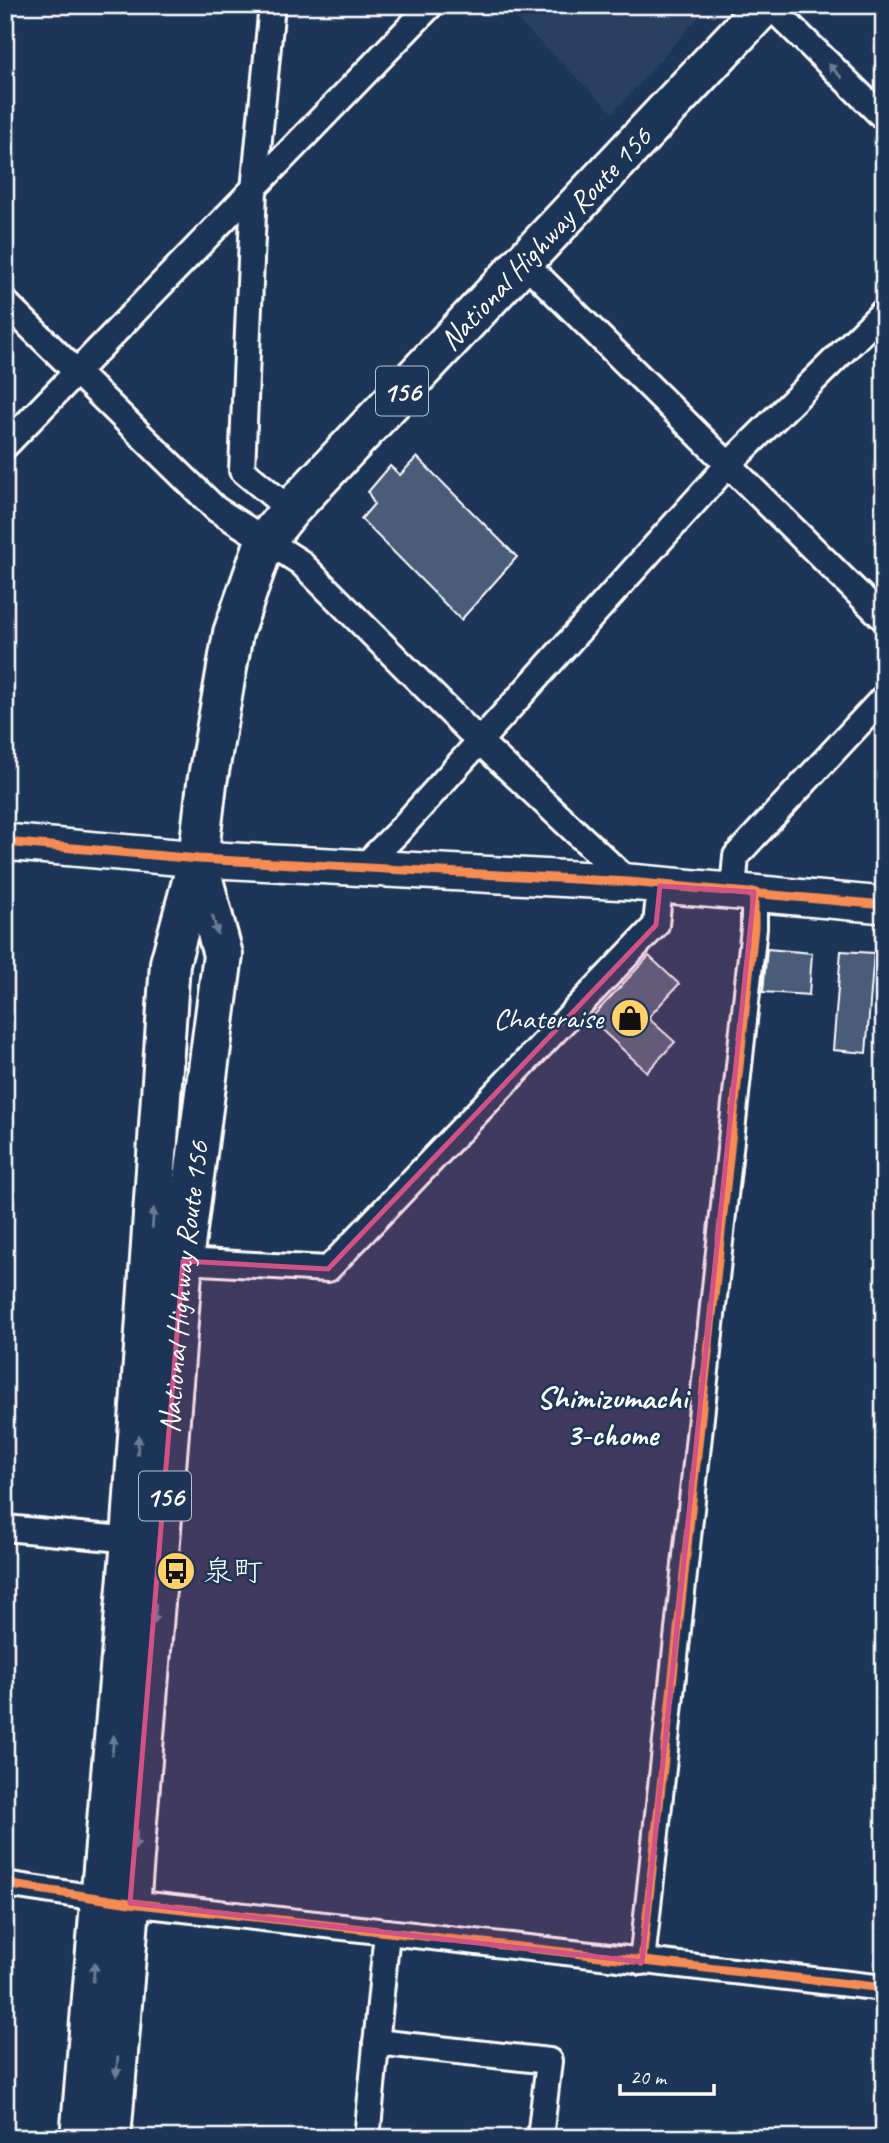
<svg xmlns="http://www.w3.org/2000/svg" width="889" height="2143" font-family="Caveat,'Klee One',sans-serif">
	<style>
		.built { fill: #2a4161 }
		.building { fill: #4a5d79; stroke: #fff; stroke-width: 2 }
		.lines { fill: none; stroke-linecap: round; stroke-linejoin: round }
		.street-casing { stroke: #fff; stroke-width: 30 }
		.secondary-casing { stroke: #fff; stroke-width: 40 }
		.highway-casing { stroke: #fff; stroke-width: 44 }
		.street { stroke: #1d3557; stroke-width: 24 }
		.secondary { stroke: #1d3557; stroke-width: 35 }
		.highway { stroke: #1d3557; stroke-width: 38 }
		.cycleway-casing { stroke: #1d3557; stroke-width: 13 }
		.cycleway { stroke: #f68b52; stroke-width: 9 }
		.oneway { fill: #6c7c92 }
		.marked { fill: #d15284; fill-opacity: 0.2; stroke: #d15284; stroke-width: 5; stroke-linejoin: round }
		.labels { text-anchor: middle; stroke-width: 5; stroke-linejoin: round; paint-order: stroke }
		.shield { fill: #1d3557; stroke: #bbc2cd; stroke-width: 2 }
		.shield-label { font-size: 28px; font-weight: bold; fill: #fff }
		.street-label { font-size: 30px; fill: #fff; stroke: #1d3557 }
		.poi-label { font-size: 30px; fill: #fff; stroke: #1d3557; text-anchor: end }
		.neighbourhood-label { font-size: 32px; font-weight: bold; fill: #fff; stroke: #1d3557 }
	</style>
	<rect width="100%" height="100%" fill="#1d3557"/>
	<filter id="ink" filterUnits="userSpaceOnUse"><feTurbulence type="fractalNoise" baseFrequency=".0143" numOctaves="2"/><feDisplacementMap in="SourceGraphic" scale="14" xChannelSelector="R" yChannelSelector="G"/><feConvolveMatrix kernelMatrix="1 2 1 2 8 2 1 2 1" color-interpolation-filters="sRGB"/></filter>
	<g filter="url(#ink)">
		<polygon class="built" points="502,5 709,5 613,113"/>
		<g class="building">
			<polygon points="417,457 517,557 461,620 361,519 374,504 368,492 390,466 400,475"/>
			<polygon points="5,899 12,899 11,962 5,962"/>
			<polygon points="767,949 812,953 809,995 763,992"/>
			<polygon points="841,951 874,953 866,1053 833,1050"/>
			<polygon points="649,956 679,984 648,1018 675,1042 647,1072 590,1019"/>
		</g>
		<g class="lines">
			<defs>
				<g id="street">
					<polyline points="272,5 254,190 242,470 290,510"/>
					<polyline points="769,5 884,118"/>
					<polyline points="524,262 884,619"/>
					<polyline points="5,302 216,509 300,562 480,742 629,882"/>
					<polyline points="5,446 431,5"/>
					<polyline points="362,868 397,833 727,466 884,311"/>
					<polyline points="733,890 736,856 884,697"/>
					<polyline points="183,1261 328,1269 656,925 660,886"/>
					<polyline points="5,1528 144,1541"/>
					<polyline points="5,1884 130,1903 884,1988"/>
					<polyline points="642,1962 754,928 754,892"/>
					<polyline points="376,2042 549,2061 540,2138"/>
					<polyline points="367,2138 387,1932"/>
				</g>
				<polyline id="secondary" points="5,842 198,859 629,882 884,905"/>
				<g id="highway">
					<path id="s1" d="M80 2138 131 1540 170 963 198 859 207 783 233 633 265 541 290 510 765 5"/>
					<path id="s2" d="M111 2138 183 1261 223 955 198 861"/>
				</g>
			</defs>
			<use href="#street" class="street-casing"/>
			<use href="#secondary" class="secondary-casing"/>
			<use href="#highway" class="highway-casing"/>
			<use href="#street" class="street"/>
			<use href="#secondary" class="secondary"/>
			<use href="#highway" class="highway"/>
			<defs>
				<g id="cycleway">
					<polyline points="5,842 198,859 629,882 884,905"/>
					<polyline points="5,1884 130,1903 884,1988"/>
					<polyline points="642,1962 754,928 754,892"/>
				</g>
			</defs>
			<use href="#cycleway" class="cycleway-casing"/>
			<use href="#cycleway" class="cycleway"/>
		</g>
		<defs><path id="oneway-solid" d="M-6-.8H1V-3.2L6.5 0L1 3.2V.8H-6Z" transform="scale(1.75)"/></defs>
		<g class="oneway">
			<use href="#oneway-solid" transform="translate(835 71) rotate(-135)"/>
			<use href="#oneway-solid" transform="translate(215 925) rotate(75)"/>
			<use href="#oneway-solid" transform="translate(153 1218) rotate(-86)"/>
			<use href="#oneway-solid" transform="translate(138 1445) rotate(-86)"/>
			<use href="#oneway-solid" transform="translate(155 1614) rotate(95)"/>
			<use href="#oneway-solid" transform="translate(113 1745) rotate(-85)"/>
			<use href="#oneway-solid" transform="translate(136 1840) rotate(95)"/>
			<use href="#oneway-solid" transform="translate(94 1972) rotate(-85)"/>
			<use href="#oneway-solid" transform="translate(117 2067) rotate(95)"/>
		</g>
	</g>
	<path class="marked" d="M660 886 754 892 642 1962 130 1903 183 1261 328 1269 656 925Z"/>
	<defs>
		<symbol id="shop-disc" viewBox="-11 -11 22 22"><circle r="9.5" fill="#ffd166" stroke="#1d3557"/><path d="M-5-2.5h2.3a2.7 3.5 0 0 1 5.4 0H5L5.5 6h-11ZM-1.5-2.5h3a1.5 2.3 0 0 0-3 0Z" fill="#111"/></symbol>
		<symbol id="bus-disc" viewBox="-11 -11 22 22"><circle r="9.5" fill="#ffd166" stroke="#1d3557"/><path d="M-5-6H5V4H4V6H2V4H-2V6H-4V4H-5ZM-3.5-4V0h7V-4ZM-3.5 1.2v1.5H-2V1.2ZM2 1.2v1.5H3.5V1.2Z" fill="#111"/></symbol>
	</defs>
	<g fill-rule="evenodd">
		<use href="#shop-disc" x="608" y="996" width="44" height="44"/>
		<use href="#bus-disc" x="154" y="1549" width="44" height="44"/>
	</g>
	<g class="labels">
		<g class="shield">
			<rect x="376" y="366.5" width="52" height="49" rx="5"/>
			<rect x="139" y="1471.5" width="52" height="49" rx="5"/>
		</g>
		<g class="shield-label">
			<text x="402" y="401">156</text>
			<text x="165" y="1506">156</text>
		</g>
		<g class="street-label">
			<text dy="10" stroke="none"><textPath href="#s1" startOffset="2025">National Highway Route 156</textPath></text>
			<text dy="10" stroke="none"><textPath href="#s2" startOffset="854">National Highway Route 156</textPath></text>
		</g>
		<g class="poi-label">
			<text x="603" y="1028">Chateraise</text>
			<text x="203" y="1581" text-anchor="start">泉町</text>
		</g>
		<g class="neighbourhood-label">
			<text x="612" y="1408">Shimizumachi<tspan x="612" dy="37">3-chome</tspan></text>
		</g>
	</g>
	<rect width="889" height="2143" fill="none" stroke="#1d3557" stroke-width="28"/>
	<rect x="14" y="14" width="861" height="2115" fill="none" stroke="#fff" stroke-width="2.5" filter="url(#ink)"/>
	<path d="M620 2084v10h94v-10" fill="none" stroke="#ffffff" stroke-width="3.5"/>
	<text x="630" y="2084" font-size="21" fill="#ffffff" stroke="#1d3557" stroke-width="5" paint-order="stroke">20 m</text>
</svg>
